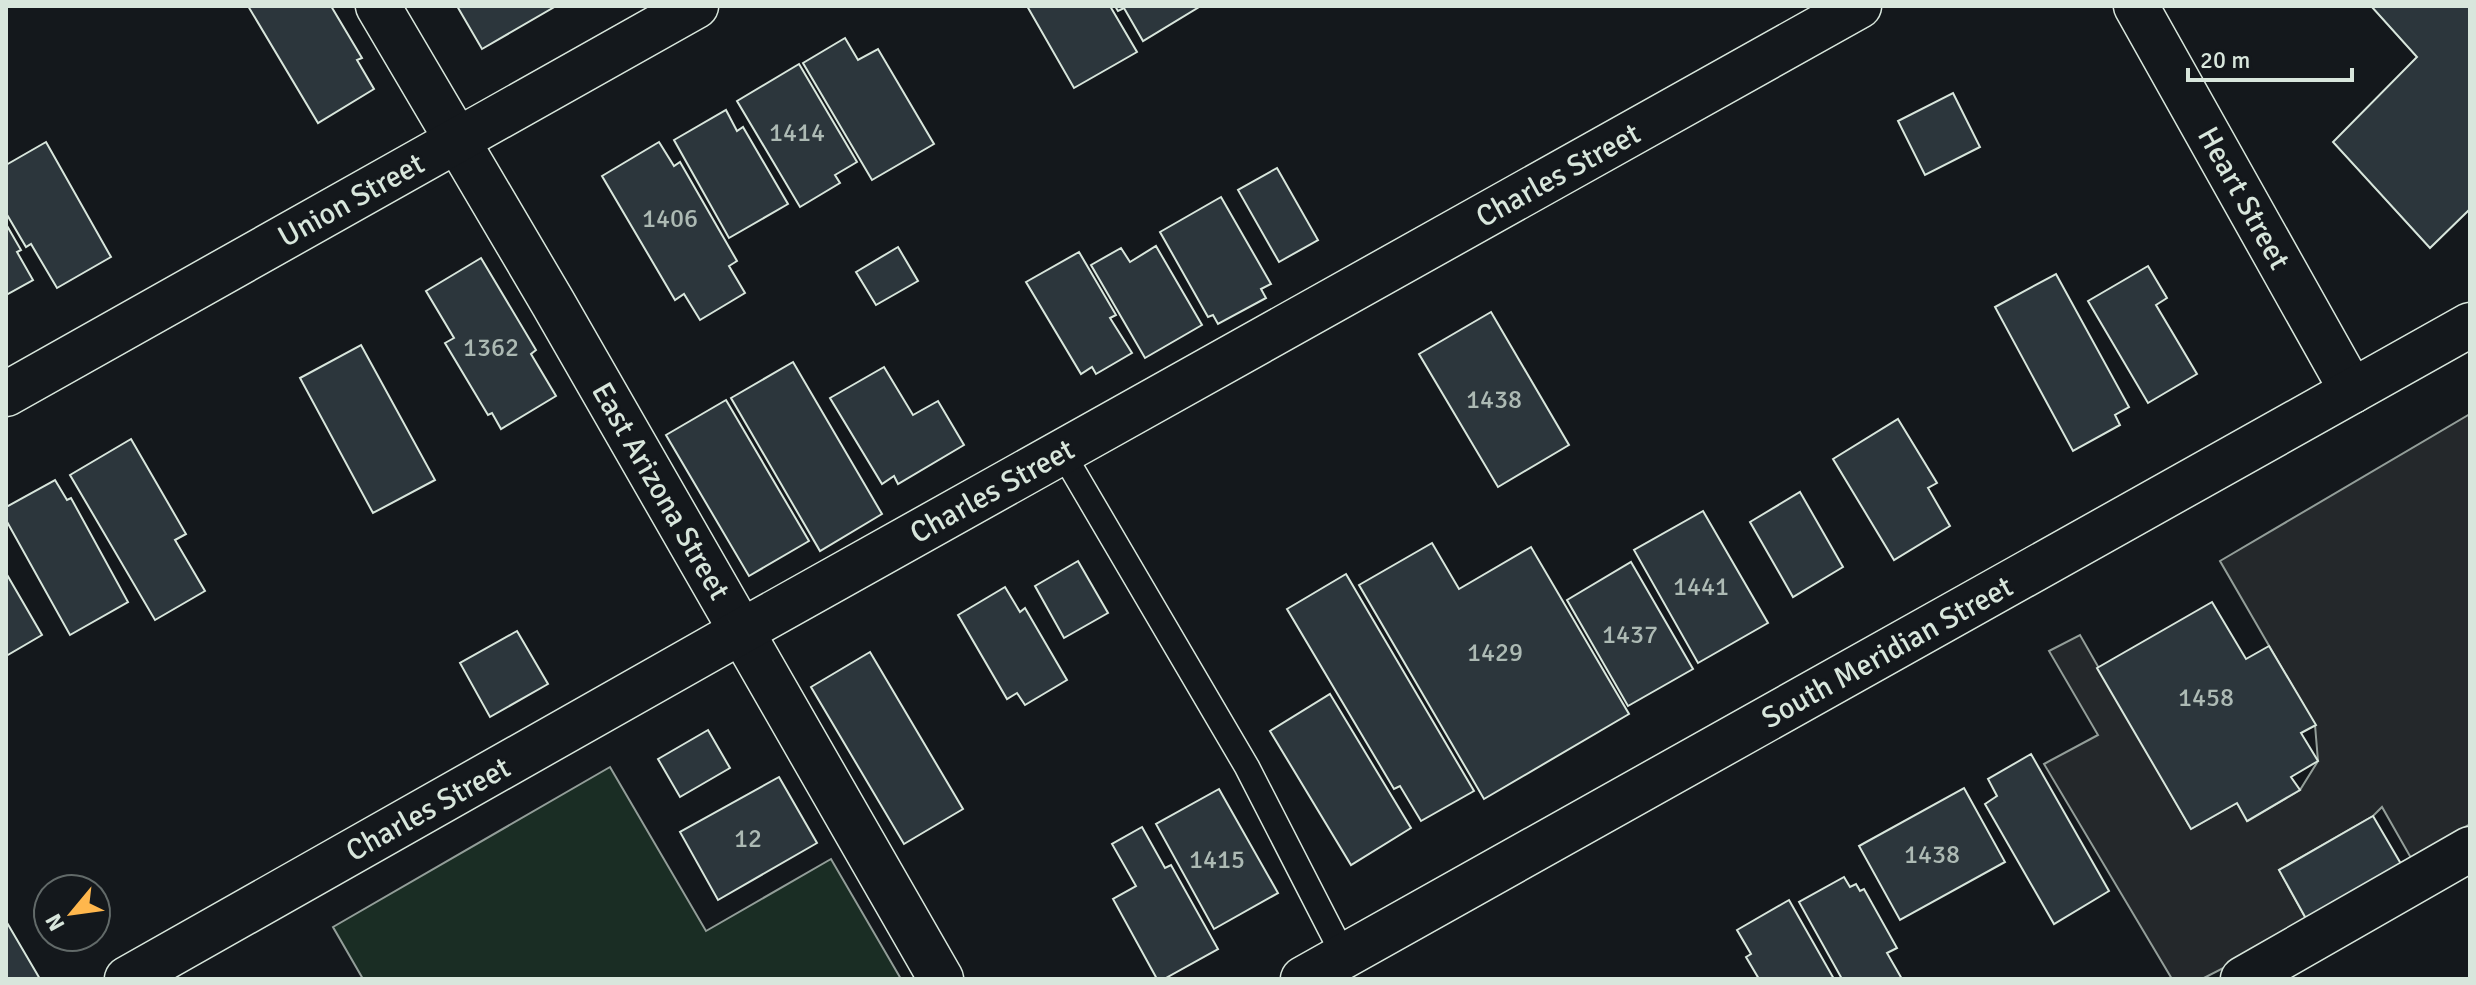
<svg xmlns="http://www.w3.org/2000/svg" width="2476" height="985" font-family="Signika,sans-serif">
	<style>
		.green { fill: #1a2d24; stroke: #939e99; stroke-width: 2 }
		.parking { fill: #24282b; stroke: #939e99; stroke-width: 2 }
		.building { fill: #2c363c; stroke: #d8e6dc; stroke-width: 2 }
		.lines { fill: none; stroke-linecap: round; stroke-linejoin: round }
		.service-casing { stroke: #d8e6dc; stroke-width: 27 }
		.minor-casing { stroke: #d8e6dc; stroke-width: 47 }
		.secondary-casing { stroke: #d8e6dc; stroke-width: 47 }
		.service { stroke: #14181c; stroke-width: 24 }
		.minor { stroke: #14181c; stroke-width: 44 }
		.secondary { stroke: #14181c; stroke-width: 44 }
		.labels { text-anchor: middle; stroke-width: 6; stroke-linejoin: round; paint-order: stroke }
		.number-label { font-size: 26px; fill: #adbab4 }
		.street-label { font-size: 30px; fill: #d8e6dc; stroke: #14181c }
	</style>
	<rect width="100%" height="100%" fill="#14181c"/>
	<polygon class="green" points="610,767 706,931 831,859 901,979 363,979 333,927"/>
	<polygon class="parking" points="2470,414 2470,824 2411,858 2382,807 2373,816 2279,870 2309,924 2202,979 2172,979 2044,764 2098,735 2049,651 2080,635 2191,829 2237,803 2248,821 2300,790 2318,761 2315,725 2220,561"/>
	<g class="building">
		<polygon points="248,6 331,6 362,58 357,60 374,89 318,123"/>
		<polygon points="457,6 556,6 482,49"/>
		<polygon points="1027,6 1110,6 1137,52 1074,88"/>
		<polygon points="1115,6 1198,6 1199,7 1143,41 1124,8 1118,11"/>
		<polygon points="2371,6 2470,6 2470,209 2430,248 2333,142 2417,57"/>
		<polygon points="845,38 858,60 878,49 934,144 872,180 803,63"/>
		<polygon points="799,64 857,162 835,175 840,183 800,207 737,101"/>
		<polygon points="1953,93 1980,147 1925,175 1898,121"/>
		<polygon points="726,110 737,131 743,127 788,204 729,238 674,140"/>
		<polygon points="46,142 111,257 57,288 31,244 26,247 6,213 6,165"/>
		<polygon points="659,142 674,166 680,162 737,261 729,266 745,293 700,320 684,294 675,300 602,176"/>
		<polygon points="1277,168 1318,240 1279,262 1238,190"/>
		<polygon points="1221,197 1271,284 1261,289 1266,298 1218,324 1213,315 1208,317 1160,232"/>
		<polygon points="6,224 21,250 17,252 33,280 6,295"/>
		<polygon points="1156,246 1202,325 1145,358 1091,265 1121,248 1130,262"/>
		<polygon points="898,247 918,281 876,305 856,272"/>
		<polygon points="1079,252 1116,315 1110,318 1132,353 1096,374 1092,367 1081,374 1026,282"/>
		<polygon points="481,258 536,350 531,354 556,396 501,429 492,413 488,415 445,343 454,338 426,291"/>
		<polygon points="2148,266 2167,298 2156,305 2197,374 2148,403 2088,301"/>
		<polygon points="2056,274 2129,407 2115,415 2120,425 2073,451 1995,307"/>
		<polygon points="1491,312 1569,445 1498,487 1419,354"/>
		<polygon points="361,345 435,480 373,513 300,378"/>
		<polygon points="793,362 882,514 820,551 731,398"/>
		<polygon points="884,367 913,415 938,401 964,445 898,484 894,476 882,484 830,398"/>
		<polygon points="726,400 809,541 749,576 666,435"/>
		<polygon points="1898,419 1937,483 1928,488 1950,526 1894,560 1833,459"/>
		<polygon points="131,439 186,534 175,540 205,591 155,620 70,475"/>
		<polygon points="55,480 67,500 71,498 128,602 70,635 6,520 6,507"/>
		<polygon points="1800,492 1843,567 1793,597 1750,522"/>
		<polygon points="1703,511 1768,623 1698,663 1634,550"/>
		<polygon points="1432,543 1459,589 1531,547 1629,714 1484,799 1359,585"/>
		<polygon points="1078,561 1108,613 1064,638 1035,586"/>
		<polygon points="1631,562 1693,669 1628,706 1567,600"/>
		<polygon points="6,573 42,635 6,656"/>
		<polygon points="1346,574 1474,791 1421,821 1400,786 1394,789 1287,609"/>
		<polygon points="1005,587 1020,612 1025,608 1067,680 1025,705 1017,693 1007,699 958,615"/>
		<polygon points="2212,602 2246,659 2269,646 2316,725 2301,733 2318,761 2291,777 2300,790 2247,821 2237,803 2191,829 2097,668"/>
		<polygon points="517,631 548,684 490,717 460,663"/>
		<polygon points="870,652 963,809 904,844 811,687"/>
		<polygon points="1330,694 1411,828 1351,865 1270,731"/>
		<polygon points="708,730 730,768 680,797 658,759"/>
		<polygon points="2031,754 2109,891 2054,924 1985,804 1997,796 1988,779"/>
		<polygon points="779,777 817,843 718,900 680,832"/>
		<polygon points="1964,788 2005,862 1900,920 1859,846"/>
		<polygon points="1219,789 1278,893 1214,929 1156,824"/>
		<polygon points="2373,816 2404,869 2309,924 2279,870"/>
		<polygon points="1142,827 1165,868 1171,865 1218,949 1164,979 1157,979 1113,899 1136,886 1112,844"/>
		<polygon points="1844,877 1850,887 1856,884 1860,891 1864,889 1897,948 1887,953 1902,979 1842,979 1799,902"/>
		<polygon points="1789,900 1834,979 1759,979 1746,957 1751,954 1737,930"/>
		<polygon points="6,921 40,979 6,979"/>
	</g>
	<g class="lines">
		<defs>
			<polyline id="service" points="1062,452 1247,767 1344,956"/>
			<g id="minor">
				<polyline points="378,6 553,303 941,979"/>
				<polyline points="2136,6 2352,391"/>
				<polyline points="6,394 696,6"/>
				<polyline points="127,979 742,631 1859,6"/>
				<polyline points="2243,979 2470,849"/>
			</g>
			<polyline id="secondary" points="1303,979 2470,325"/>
		</defs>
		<use href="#service" class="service-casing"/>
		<use href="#minor" class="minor-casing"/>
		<use href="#secondary" class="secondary-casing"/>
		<use href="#service" class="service"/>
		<use href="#minor" class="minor"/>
		<use href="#secondary" class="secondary"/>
	</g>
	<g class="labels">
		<g class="number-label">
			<text x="797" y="141">1414</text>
			<text x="670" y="227">1406</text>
			<text x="491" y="356">1362</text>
			<text x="1494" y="408">1438</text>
			<text x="1701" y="595">1441</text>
			<text x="1630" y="643">1437</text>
			<text x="1495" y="661">1429</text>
			<text x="2206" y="706">1458</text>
			<text x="748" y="847">12</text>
			<text x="1932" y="863">1438</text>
			<text x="1217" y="868">1415</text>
		</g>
		<g class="street-label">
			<text transform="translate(1558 175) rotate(-29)" y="10">Charles Street</text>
			<text transform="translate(2244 198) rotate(61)" y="10">Heart Street</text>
			<text transform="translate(351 200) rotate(-29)" y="10">Union Street</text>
			<text transform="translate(661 491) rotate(60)" y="10">East Arizona Street</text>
			<text transform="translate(992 491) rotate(-29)" y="10">Charles Street</text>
			<text transform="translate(1887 652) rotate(-29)" y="10">South Meridian Street</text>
			<text transform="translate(428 809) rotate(-29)" y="10">Charles Street</text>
		</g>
	</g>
	<rect width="2476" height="985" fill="none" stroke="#d8e6dc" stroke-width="16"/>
	<g transform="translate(72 913) rotate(241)"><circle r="38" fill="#14181c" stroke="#626a69" stroke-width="2"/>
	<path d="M0-6L14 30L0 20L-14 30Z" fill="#ffb74d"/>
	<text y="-12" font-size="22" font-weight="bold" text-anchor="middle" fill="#d8e6dc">N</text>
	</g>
	<path d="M2188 68v12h164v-12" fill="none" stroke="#d8e6dc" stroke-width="4"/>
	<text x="2200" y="68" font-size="24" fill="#d8e6dc" stroke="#14181c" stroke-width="6" paint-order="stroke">20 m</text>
</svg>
